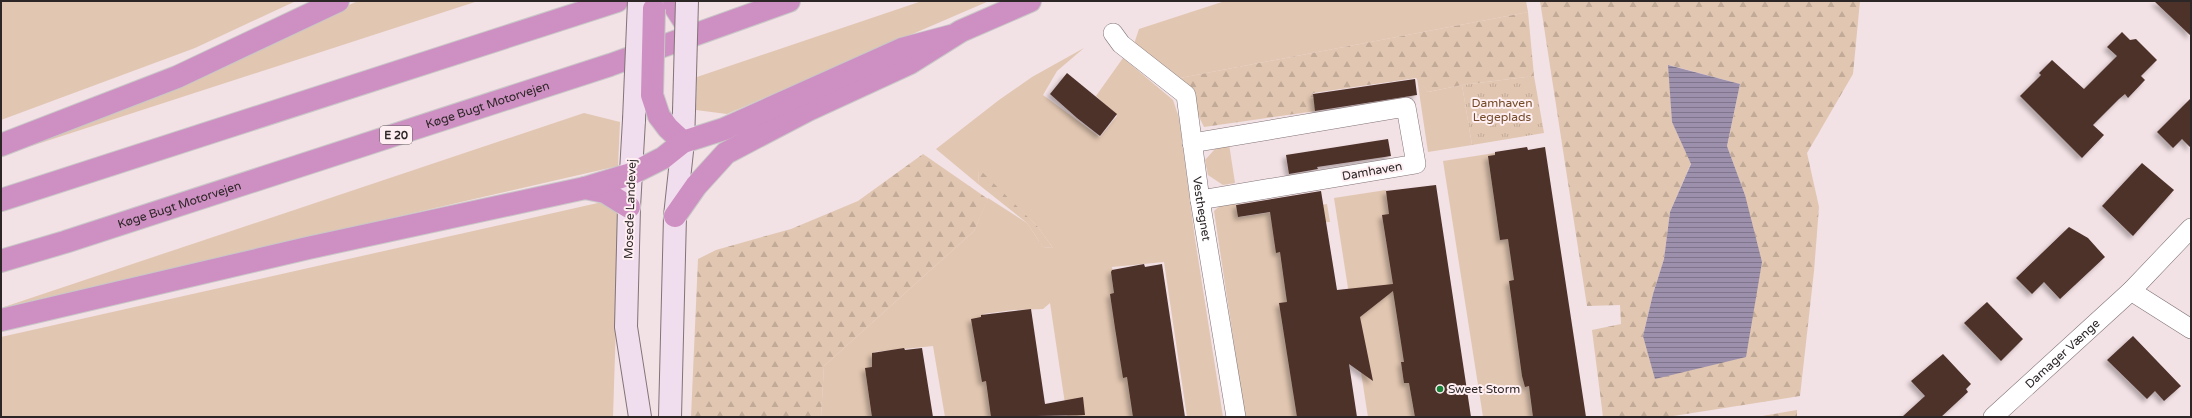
<svg xmlns="http://www.w3.org/2000/svg" width="2192" height="418" font-family="'Varela Round',sans-serif">
	<style>
		.green { fill: #e1c6b1 }
		.forest { fill: url(#forest-firs); fill-rule: evenodd }
		.park { fill: url(#park-tufts) }
		.water { fill: url(#water-rules) }
		.building { fill: #4e312b; filter: url(#shadow) }
		.lines { fill: none; stroke-linecap: round; stroke-linejoin: round }
		.minor-casing { stroke: #817376; stroke-width: 20 }
		.secondary-casing { stroke: #817376; stroke-width: 24 }
		.motorway-casing { stroke: #c8c7c7; stroke-width: 24 }
		.minor { stroke: #fff; stroke-width: 19 }
		.secondary { stroke: #f0dded; stroke-width: 22 }
		.motorway { stroke: #ce8fc2; stroke-width: 22 }
		.secondary-bridge-casing { stroke: #817376; stroke-width: 24; stroke-linecap: butt }
		.motorway-bridge-casing { stroke: #c8c7c7; stroke-width: 24; stroke-linecap: butt }
		.secondary-bridge { stroke: #f0dded; stroke-width: 22 }
		.motorway-bridge { stroke: #ce8fc2; stroke-width: 22 }
		.poi-dot { fill: #178238; stroke: #ffeff2; stroke-width: 1.5 }
		.labels { text-anchor: middle; stroke-width: 4; stroke-linejoin: round; paint-order: stroke }
		.shield { fill: #ffeff2; stroke: #6b6264; stroke-width: 1 }
		.shield-label { font-size: 11px; font-weight: bold; fill: #2c2627 }
		.park-label { font-size: 12px; fill: #744c29; stroke: #ffeff2 }
		.street-label { font-size: 12px; fill: #2c2627; stroke: #ffeff2 }
		.poi-label { font-size: 12px; fill: #2c2627; stroke: #ffeff2; text-anchor: start }
	</style>
	<defs>
		<pattern id="forest-firs" width="22" height="20" patternUnits="userSpaceOnUse"><rect width="22" height="20" fill="#e1c6b1"/><path d="M5 1l3.5 6h-7zM16 11l3.5 6h-7z" fill="#c1aa98"/></pattern>
		<pattern id="park-tufts" width="24" height="20" patternUnits="userSpaceOnUse"><rect width="24" height="20" fill="#e1c6b1"/><path d="M3 7l-1-3M5 7V3M7 7l1-3M15 17l-1-3M17 17v-4M19 17l1-3" fill="none" stroke="#c1aa98"/></pattern>
		<pattern id="water-rules" width="6" height="5" patternUnits="userSpaceOnUse"><rect width="6" height="5" fill="#9c90ad"/><path d="M0 2.5h6" fill="none" stroke="#7f758d"/></pattern>
		<filter id="shadow"><feDropShadow dx="-3.5" dy="3.5" stdDeviation="2" flood-color="#0004"/></filter>
	</defs>
	<rect width="100%" height="100%" fill="#f2e1e5"/>
	<g class="green">
		<polygon points="1,1 296,1 195,48 1,120"/>
		<polygon points="358,1 478,1 25,148"/>
		<polygon points="922,1 989,1 727,114 696,110 697,77"/>
		<polygon points="1225,1 1526,1 1528,12 1180,78 1134,44 1139,29"/>
		<polygon points="1084,48 1057,71 1043,95 1100,137 1117,116 1096,96 1123,58 1173,100 1179,118 1195,239 1223,417 1187,417 1164,262 1112,267 1135,417 1067,417 1050,303 1043,309 1013,310 983,314 998,417 945,417 933,346 874,352 883,417 821,417 824,366 974,231 988,198 1027,223 1043,247 1053,248 1038,227 979,170 978,184 936,149 999,100 1032,77"/>
		<polygon points="1417,78 1428,92 1462,85 1472,145 1428,152"/>
		<polygon points="584,113 620,122 618,166 1,308"/>
		<polygon points="1229,144 1235,183 1223,185 1208,175 1205,160 1216,148"/>
		<polygon points="1495,153 1536,417 1483,417 1443,161"/>
		<polygon points="1386,190 1421,417 1368,417 1334,198"/>
		<polygon points="620,198 613,417 1,417 1,337"/>
		<polygon points="1235,201 1240,217 1327,204 1330,222 1310,223 1306,417 1245,417 1214,211 1224,202"/>
	</g>
	<g class="forest">
		<path d="M1540 1H1860L1853 74 1807 153 1819 207 1814 271 1800 396 1667 417H1603L1592 330 1621 324 1620 305 1587 306ZM1669 65 1740 84 1727 146 1745 195 1643 336 1653 294 1664 259 1670 212 1691 163 1672 122Z"/>
		<polygon points="1528,12 1534,76 1462,85 1428,92 1416,78 1313,93 1316,111 1204,127 1180,78"/>
		<polygon points="923,154 988,199 974,231 824,366 821,417 691,417 698,259 716,250 791,229 858,201"/>
		<polygon points="979,169 1038,227 1053,248 1043,247 1027,223 978,184"/>
		<polygon points="1797,410 1797,417 1756,417"/>
	</g>
	<polygon class="park" points="1534,76 1544,133 1472,145 1462,85"/>
	<polygon class="water" points="1668,65 1740,84 1727,146 1745,195 1762,262 1746,357 1655,379 1643,336 1653,294 1664,259 1670,212 1691,164 1672,122"/>
	<g class="building">
		<polygon points="2154,1 2191,1 2191,36"/>
		<polygon points="2122,32 2130,40 2136,39 2157,60 2141,76 2145,80 2128,98 2125,94 2119,99 2093,125 2104,135 2082,158 2020,96 2041,75 2039,73 2052,60 2084,89 2117,56 2107,47"/>
		<polygon points="1067,73 1117,114 1100,136 1077,118 1050,94"/>
		<polygon points="1415,79 1417,95 1315,111 1313,94"/>
		<polygon points="2191,98 2191,148 2182,139 2173,148 2157,132"/>
		<polygon points="1388,139 1391,156 1317,167 1318,169 1289,174 1286,155"/>
		<polygon points="1527,147 1528,150 1545,147 1586,417 1533,417 1529,386 1525,387 1522,376 1509,281 1514,280 1508,239 1500,240 1488,156 1495,155 1495,152"/>
		<polygon points="2142,163 2174,190 2133,236 2102,206"/>
		<polygon points="1436,185 1471,417 1415,417 1409,383 1404,383 1401,362 1404,362 1393,291 1360,317 1373,381 1349,364 1357,417 1297,417 1279,303 1287,302 1280,252 1276,253 1270,212 1238,217 1236,205 1321,191 1337,290 1393,284 1382,215 1389,214 1386,191"/>
		<polygon points="2069,227 2088,238 2105,257 2060,299 2044,282 2032,294 2016,278"/>
		<polygon points="1144,264 1145,267 1162,264 1185,417 1133,417 1127,377 1123,378 1115,328 1110,294 1114,293 1111,272 1112,270"/>
		<polygon points="1987,302 2023,339 2001,361 1964,323"/>
		<polygon points="1031,309 1045,404 1083,397 1085,415 991,417 986,381 982,382 971,319 981,317 981,315"/>
		<polygon points="2133,336 2181,386 2164,401 2155,391 2147,399 2107,360"/>
		<polygon points="904,348 905,350 922,348 933,417 872,417 865,368 872,367 872,353"/>
		<polygon points="1943,354 1971,384 1966,389 1968,392 1941,417 1902,417 1925,396 1911,381"/>
	</g>
	<g class="lines">
		<defs>
			<g id="minor">
				<path id="s1" d="M1113 33 1121 44 1186 95 1200 200 1236 417"/>
				<polyline points="1192,143 1406,107 1416,164 1200,200"/>
				<polyline points="2131,291 2191,329"/>
				<path id="s2" d="M1993 417 2131 291 2191 228"/>
			</g>
			<g id="secondary">
				<polyline points="634,120 629,207 626,327 640,417"/>
				<polyline points="670,417 675,216 683,142 684,111"/>
			</g>
			<g id="motorway">
				<polyline points="674,1 675,7 686,24"/>
				<polyline points="659,116 668,128 683,142"/>
				<polyline points="1,145 177,77 338,1"/>
				<polyline points="585,188 605,192 629,207"/>
				<polyline points="1,200 617,1"/>
				<polyline points="675,216 696,186 726,153 808,110 910,63 961,31 1030,1"/>
				<path id="s3" d="M1 261 65 242 610 65 789 1"/>
				<polyline points="1,320 308,248 585,188 631,174 663,158 683,142 724,129 902,49 951,36"/>
			</g>
		</defs>
		<use href="#minor" class="minor-casing"/>
		<use href="#secondary" class="secondary-casing"/>
		<use href="#motorway" class="motorway-casing"/>
		<use href="#minor" class="minor"/>
		<use href="#secondary" class="secondary"/>
		<use href="#motorway" class="motorway"/>
		<defs>
			<g id="secondary-bridge">
				<polyline points="684,111 687,1"/>
				<polyline points="634,120 639,1"/>
			</g>
			<polyline id="motorway-bridge" points="654,9 652,95 659,116"/>
		</defs>
		<use href="#secondary-bridge" class="secondary-bridge-casing"/>
		<use href="#motorway-bridge" class="motorway-bridge-casing"/>
		<use href="#secondary-bridge" class="secondary-bridge"/>
		<use href="#motorway-bridge" class="motorway-bridge"/>
	</g>
	<circle class="poi-dot" cx="1440" cy="389" r="4"/>
	<g class="labels">
		<rect class="shield" x="380" y="126" width="32" height="18" rx="3"/>
		<g class="shield-label">
			<text x="396" y="139">E 20</text>
		</g>
		<g class="park-label">
			<text x="1502" y="107">Damhaven<tspan x="1502" dy="14">Legeplads</tspan></text>
		</g>
		<g class="street-label">
			<text dy="4" stroke="none"><textPath href="#s3" startOffset="511">Køge Bugt Motorvejen</textPath></text>
			<text transform="translate(1372 171) rotate(-10)" y="4">Damhaven</text>
			<text dy="4" stroke="none"><textPath href="#s3" startOffset="187">Køge Bugt Motorvejen</textPath></text>
			<text transform="translate(630 209) rotate(-88)" y="4">Mosede Landevej</text>
			<text dy="4" stroke="none"><textPath href="#s1" startOffset="211">Vesthegnet</textPath></text>
			<text dy="4" stroke="none"><textPath href="#s2" startOffset="94">Damager Vænge</textPath></text>
		</g>
		<g class="poi-label">
			<text x="1448" y="393">Sweet Storm</text>
		</g>
	</g>
	<rect width="2192" height="418" fill="none" stroke="#2c2627" stroke-width="4"/>
</svg>
